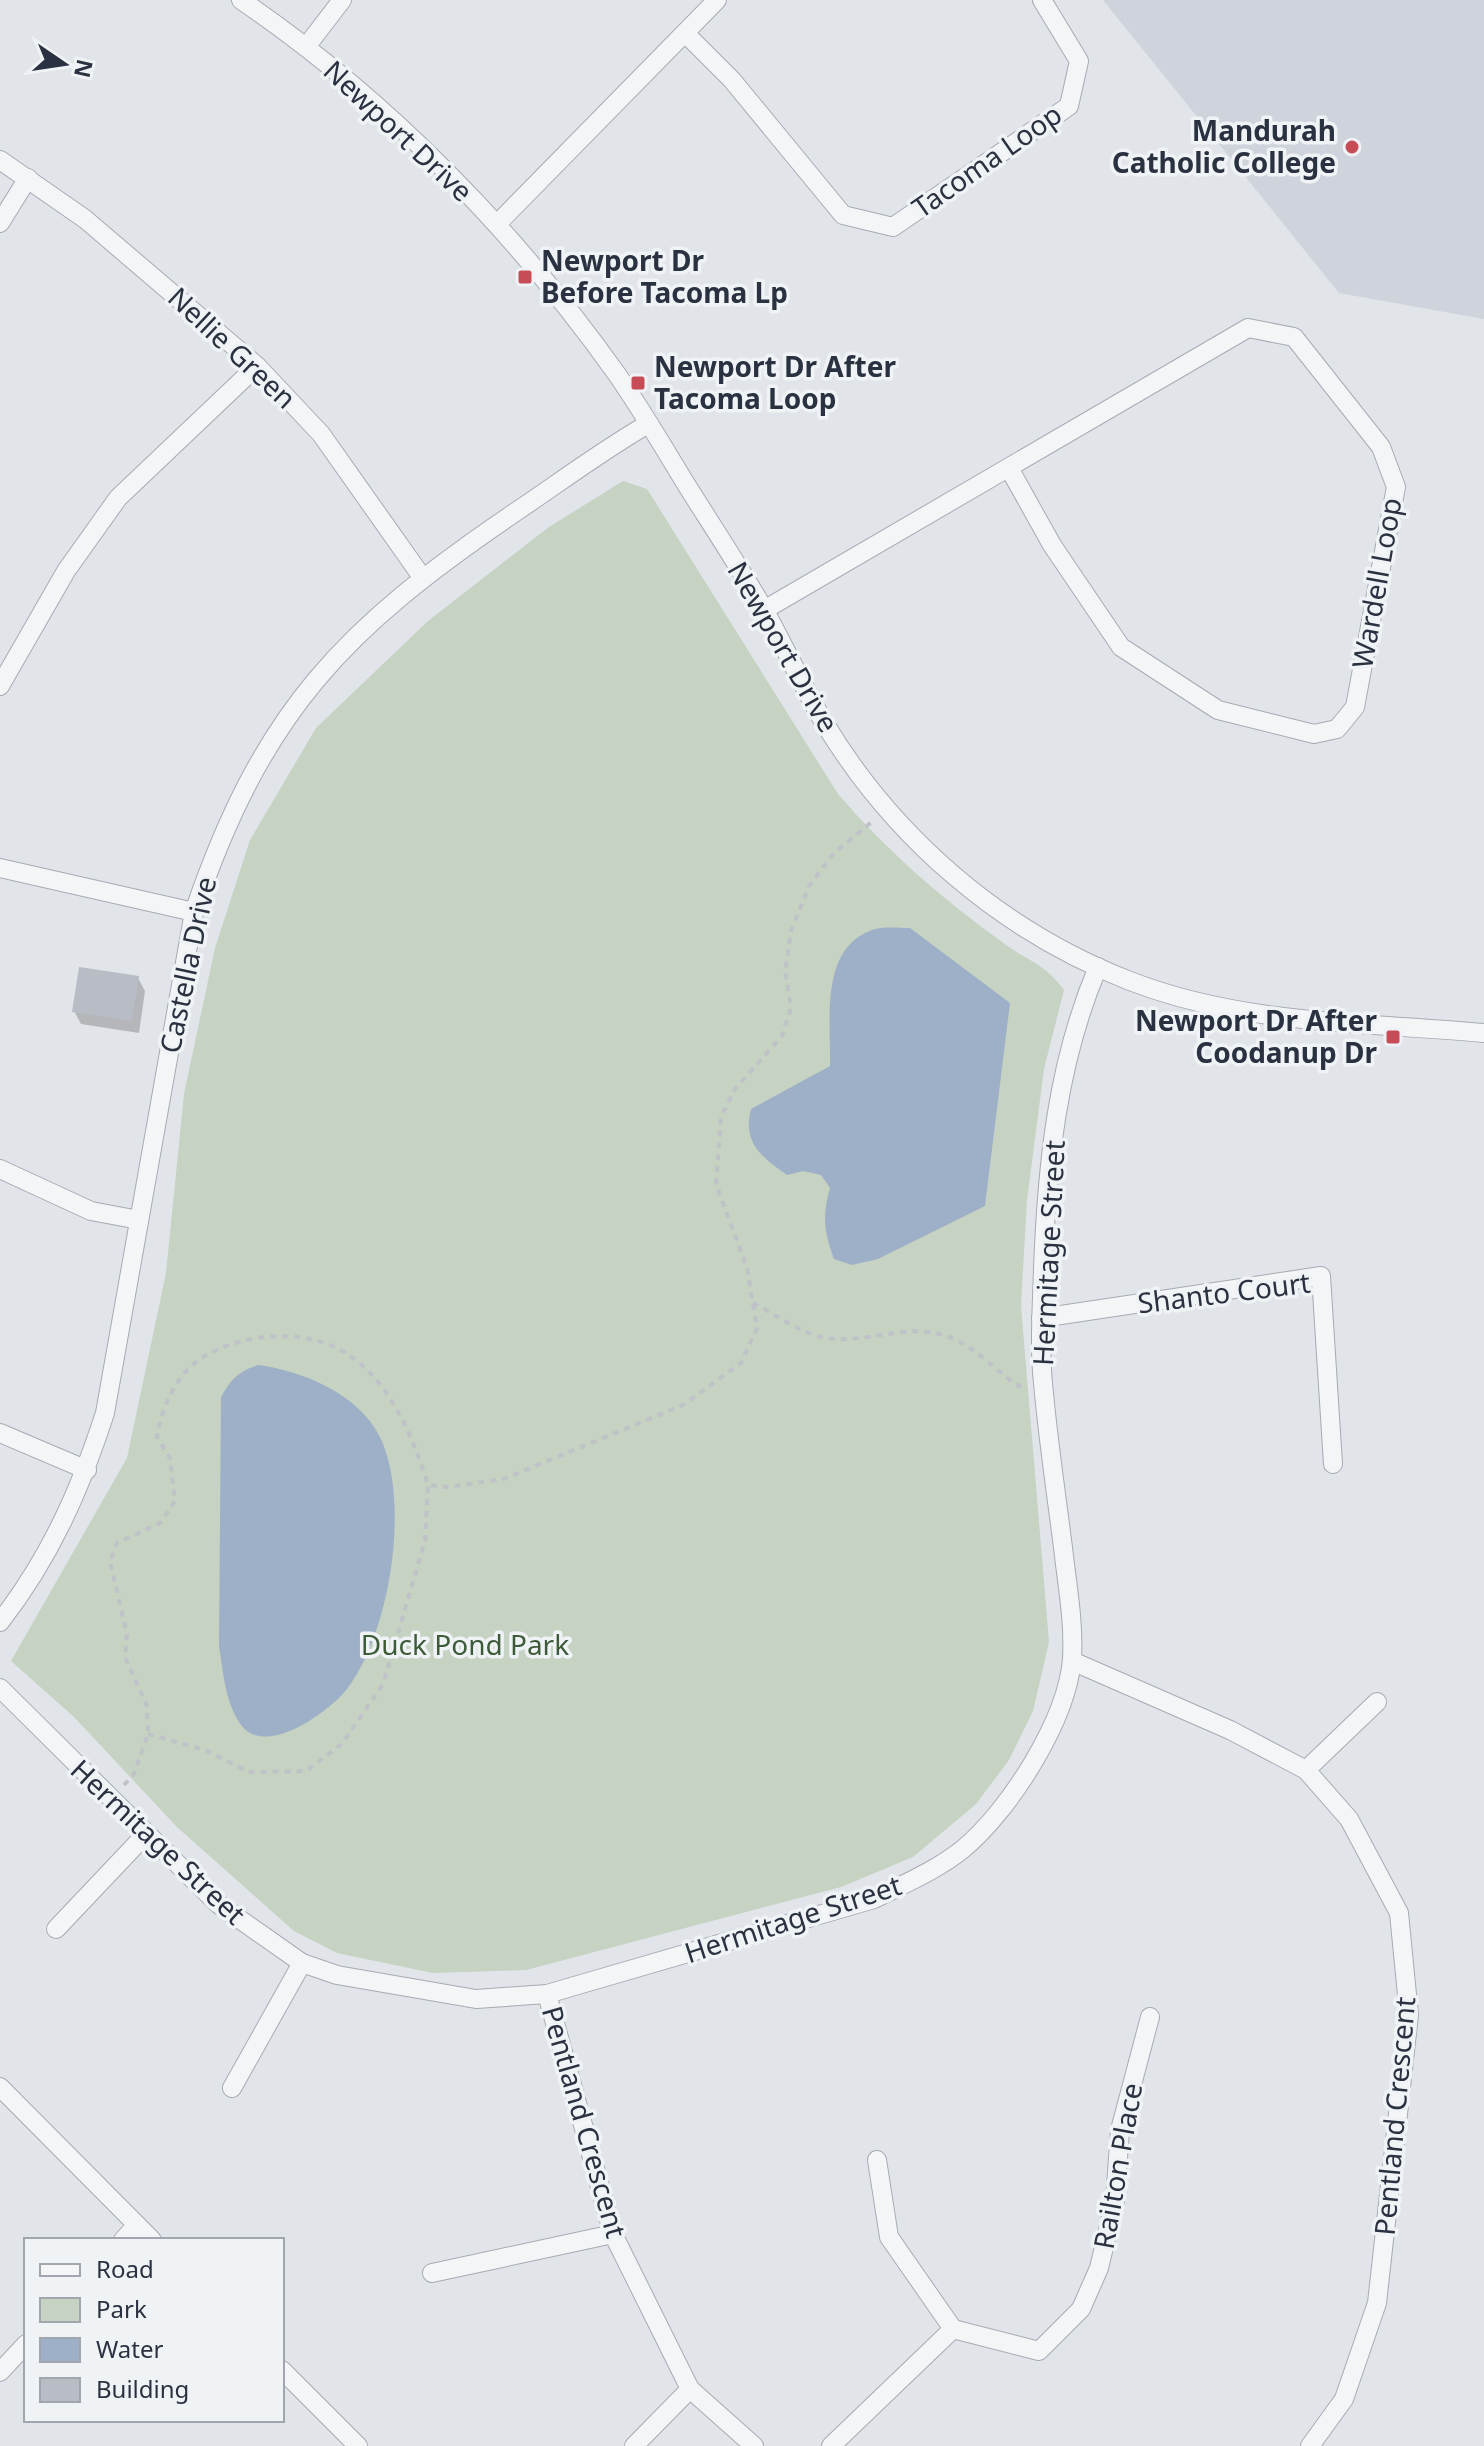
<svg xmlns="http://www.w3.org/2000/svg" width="1484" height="2446" font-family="'Noto Sans',sans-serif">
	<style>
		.built { fill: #cfd3db }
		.green { fill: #c6d2c2 }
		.water { fill: #9eb0c7 }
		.shadow { fill: #0003 }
		.building { fill: #b8bdc5 }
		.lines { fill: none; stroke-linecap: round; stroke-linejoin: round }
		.minor-casing { stroke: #a6abb3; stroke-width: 20 }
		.path { stroke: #bfc2c7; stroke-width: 4; stroke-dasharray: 6 6; stroke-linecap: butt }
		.minor { stroke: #f3f5f7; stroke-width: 18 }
		.poi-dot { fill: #c84c58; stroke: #f0f3f6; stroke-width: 3 }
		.labels { text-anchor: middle; stroke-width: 7; stroke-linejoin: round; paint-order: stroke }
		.street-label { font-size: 28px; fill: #2a3140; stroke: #f0f3f6 }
		.poi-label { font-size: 28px; font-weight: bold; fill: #2a3140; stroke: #f0f3f6; text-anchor: end }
		.park-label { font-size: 28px; fill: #3d5b38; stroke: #f0f3f6 }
	</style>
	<rect width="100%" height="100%" fill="#e1e4e9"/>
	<polygon class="built" points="1103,0 1484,0 1484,319 1339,293"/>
	<path class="green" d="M623 481 647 489 838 794C886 850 942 899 1002 942 1028 962 1044 962 1064 990L1044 1069 1027 1200 1021 1306 1049 1642 1033 1711 1009 1760 976 1804 913 1857 841 1887 526 1970 433 1973 337 1953 294 1931 177 1827 74 1717 11 1661 127 1458 166 1273 184 1094 215 948 250 840 316 728 428 621 549 527Z"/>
	<g class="water">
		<path d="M910 928 1010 1003 985 1206 878 1259 852 1265 834 1259C824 1233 822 1215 830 1188L821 1175 803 1171 787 1175C762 1158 742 1142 751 1109L830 1066C831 1021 819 949 872 930 882 926 899 928 910 928Z"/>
		<path d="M258 1365C303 1371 359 1394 380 1437 411 1502 390 1633 347 1689 329 1712 262 1761 239 1722 225 1700 223 1671 219 1646L221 1397C231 1379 239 1371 258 1365Z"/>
	</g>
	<polygon class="shadow" points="138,978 145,991 139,1033 81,1024 74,1011"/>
	<polygon class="building" points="79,967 139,976 132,1021 72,1012"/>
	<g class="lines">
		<defs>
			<g id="minor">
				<path d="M241 0C386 99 514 230 616 373 642 410 665 450 689 489 715 530 742 571 766 613 785 648 802 684 822 719 892 837 1001 931 1130 981 1243 1025 1365 1022 1484 1033"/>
				<polyline points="685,33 732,80 843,215 893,227 1069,106 1079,61 1042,0"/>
				<polyline points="306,47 342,0"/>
				<polyline points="0,160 85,219 257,366 321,434 422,577"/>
				<polyline points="0,223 28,178"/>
				<polyline points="497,224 717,0"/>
				<polyline points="764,610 1248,328 1294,337 1381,447 1396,487 1355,707 1337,729 1314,734 1218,710 1121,647 1052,545 1009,468"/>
				<polyline points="0,686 66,571 118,498 257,366"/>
				<polyline points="0,868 194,912"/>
				<polyline points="0,1169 91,1211 139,1220"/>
				<polyline points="1041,1318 1321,1276 1333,1464"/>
				<polyline points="0,1433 87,1470"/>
				<path d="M0 1622C50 1558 80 1490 105 1413L194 912C263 710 343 629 517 511 560 482 603 450 648 424"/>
				<polyline points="1072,1661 1230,1730 1306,1770 1349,1819 1399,1913 1409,2015 1377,2303 1344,2399 1310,2446"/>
				<path d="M0 1688 218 1904 302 1963 337 1975 476 1999 547 1994 874 1899C904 1884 937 1870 963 1849 1010 1810 1067 1720 1072 1659 1074 1624 1068 1590 1064 1556 1057 1498 1048 1441 1043 1383 1039 1345 1042 1306 1043 1268 1047 1165 1057 1063 1098 967"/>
				<polyline points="1306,1770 1377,1702"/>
				<polyline points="56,1929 146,1834"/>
				<polyline points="547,1994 613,2234 690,2389 754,2446"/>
				<polyline points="0,2087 152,2240"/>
				<polyline points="232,2088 302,1963"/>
				<polyline points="123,2240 137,2225"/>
				<polyline points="432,2273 613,2234"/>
				<polyline points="953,2329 1039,2351 1081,2309 1099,2268 1115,2201 1120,2130 1150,2017"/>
				<polyline points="282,2370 358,2446"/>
				<polyline points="0,2372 26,2344"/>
				<polyline points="634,2446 690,2389"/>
				<polyline points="831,2446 953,2329 889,2237 877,2160"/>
			</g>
		</defs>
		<use href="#minor" class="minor-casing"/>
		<g class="path">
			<path d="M753 1303C775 1314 802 1334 826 1338 870 1345 908 1319 954 1339 979 1350 996 1372 1019 1386L1024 1384"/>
			<polyline points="148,1734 205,1750 249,1772 306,1771 342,1744 383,1684 425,1541 428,1485"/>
			<path d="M124 1785 134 1774 148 1734 147 1706 125 1657 127 1635 110 1561 117 1543 160 1523 175 1501 170 1458 157 1437C161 1409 176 1375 200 1359 241 1333 304 1327 346 1353 390 1381 413 1437 428 1485L447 1487 504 1479 683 1405 741 1363 757 1328 747 1268 716 1184 721 1117 735 1089 782 1036 791 1008 785 972 791 931 809 886 834 853 874 820"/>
		</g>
		<use href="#minor" class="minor"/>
	</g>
	<g class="poi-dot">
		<circle cx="1352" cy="147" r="8"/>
		<rect x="517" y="269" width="16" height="16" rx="4"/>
		<rect x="630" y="375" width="16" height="16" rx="4"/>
		<rect x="1385" y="1029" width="16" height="16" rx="4"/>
	</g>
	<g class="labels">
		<g class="street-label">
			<text transform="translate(398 131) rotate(43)" y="10">Newport Drive</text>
			<text transform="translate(987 161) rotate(-35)" y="10">Tacoma Loop</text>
			<text transform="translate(232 348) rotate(43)" y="10">Nellie Green</text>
			<text transform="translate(1377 583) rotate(-80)" y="10">Wardell Loop</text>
			<text transform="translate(783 647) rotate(60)" y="10">Newport Drive</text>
			<text transform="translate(188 965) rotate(-78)" y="10">Castella Drive</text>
			<text transform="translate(1049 1253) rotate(-87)" y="10">Hermitage Street</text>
			<text transform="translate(1224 1293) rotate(-7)" y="10">Shanto Court</text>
			<text transform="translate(158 1842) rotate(43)" y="10">Hermitage Street</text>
			<text transform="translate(793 1919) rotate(-18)" y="10">Hermitage Street</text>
			<text transform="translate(1395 2116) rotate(-85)" y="10">Pentland Crescent</text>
			<text transform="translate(584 2122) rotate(74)" y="10">Pentland Crescent</text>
			<text transform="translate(1118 2166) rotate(-80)" y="10">Railton Place</text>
		</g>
		<g class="poi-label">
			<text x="1336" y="141">Mandurah<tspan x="1336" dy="32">Catholic College</tspan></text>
			<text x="541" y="271" text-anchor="start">Newport Dr<tspan x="541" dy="32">Before Tacoma Lp</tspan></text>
			<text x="654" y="377" text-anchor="start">Newport Dr After<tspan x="654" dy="32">Tacoma Loop</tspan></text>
			<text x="1377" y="1031">Newport Dr After<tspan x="1377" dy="32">Coodanup Dr</tspan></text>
		</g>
		<g class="park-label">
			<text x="465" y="1655">Duck Pond Park</text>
		</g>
	</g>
	<rect x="24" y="2238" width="260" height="184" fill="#f0f3f6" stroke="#a1a5ad" stroke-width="2"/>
	<rect x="40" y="2264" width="40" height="12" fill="#f3f5f7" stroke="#a1a5ad" stroke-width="2"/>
	<text x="96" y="2278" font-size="24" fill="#2a3140">Road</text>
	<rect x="40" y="2298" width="40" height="24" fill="#c6d2c2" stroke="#a1a5ad" stroke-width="2"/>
	<text x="96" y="2318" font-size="24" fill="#2a3140">Park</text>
	<rect x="40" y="2338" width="40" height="24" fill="#9eb0c7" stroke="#a1a5ad" stroke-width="2"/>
	<text x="96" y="2358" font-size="24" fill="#2a3140">Water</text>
	<rect x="40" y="2378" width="40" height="24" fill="#b8bdc5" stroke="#a1a5ad" stroke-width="2"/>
	<text x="96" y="2398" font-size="24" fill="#2a3140">Building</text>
	<g transform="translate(64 64) rotate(103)" stroke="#f0f3f6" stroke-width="6" paint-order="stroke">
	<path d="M0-6L14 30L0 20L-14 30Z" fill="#2a3140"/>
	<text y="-12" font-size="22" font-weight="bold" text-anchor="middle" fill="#2a3140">N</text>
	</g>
</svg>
